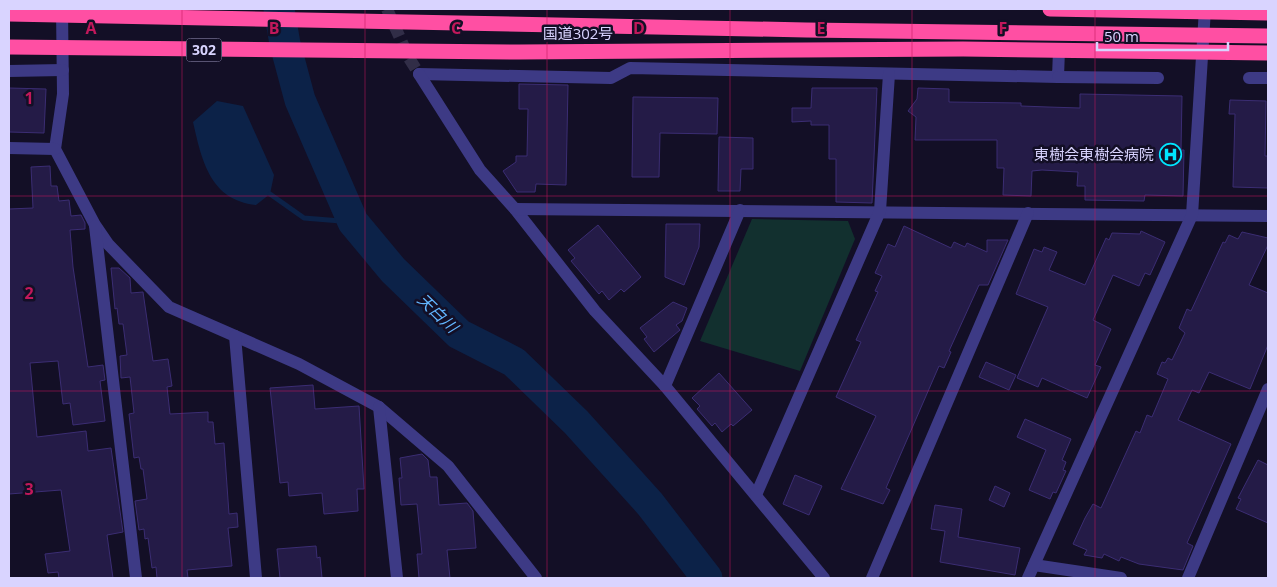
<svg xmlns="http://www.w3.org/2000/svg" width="1277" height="587" font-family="'Open Sans','Noto Sans JP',sans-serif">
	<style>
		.green { fill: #12302f }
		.water { fill: #0c2248 }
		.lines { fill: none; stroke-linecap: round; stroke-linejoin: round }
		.stream { stroke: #0c2248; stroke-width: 5 }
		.river { stroke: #0c2248; stroke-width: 31 }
		.building { fill: #241b47; stroke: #3b2d73 }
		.minor-tunnel { stroke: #312d47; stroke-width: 12; stroke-dasharray: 12 6; stroke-linecap: butt }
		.minor { stroke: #3d3a85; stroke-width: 12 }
		.highway { stroke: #ff4fa3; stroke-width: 15 }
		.grid { fill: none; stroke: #c2185b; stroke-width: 1; stroke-opacity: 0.55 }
		.labels { text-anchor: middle; stroke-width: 5; stroke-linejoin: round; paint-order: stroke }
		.shield { fill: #130f26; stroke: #9e99be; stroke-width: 1 }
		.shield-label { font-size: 14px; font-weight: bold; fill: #d9d4ff }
		.street-label { font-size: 15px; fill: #d9d4ff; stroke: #130f26 }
		.poi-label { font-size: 15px; fill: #d9d4ff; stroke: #130f26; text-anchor: end }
		.water-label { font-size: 16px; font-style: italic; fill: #62b6ff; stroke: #130f26 }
		.grid-label { font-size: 16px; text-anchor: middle; font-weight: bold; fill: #c2185b; stroke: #130f26; stroke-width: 5; stroke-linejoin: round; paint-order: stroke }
	</style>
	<rect width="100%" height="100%" fill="#130f26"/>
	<polygon class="green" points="752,219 848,221 855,239 800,371 700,341"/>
	<path class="water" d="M217 101 243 106 274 175 270 194 256 205C210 200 202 161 193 122Z"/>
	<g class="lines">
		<polyline class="stream" points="270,194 304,218 353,222"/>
		<polyline class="river" points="279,9 285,44 300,100 353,222 393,270 459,334 514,362 576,422 650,504 707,578"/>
	</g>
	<g class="building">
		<polygon points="519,84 568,85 566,185 536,184 535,192 517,192 503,171 516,162 516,156 527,156 528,109 519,109"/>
		<polygon points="9,88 46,89 44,133 9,132"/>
		<polygon points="812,88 877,88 872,203 836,202 836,159 829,159 829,125 811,125 811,121 792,122 792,108 811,108"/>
		<polygon points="918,88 949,89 949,102 1021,103 1021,106 1048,107 1080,108 1080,94 1182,96 1181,150 1184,150 1183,196 1145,195 1144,201 1085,200 1085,186 1077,186 1078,172 1042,170 1032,171 1031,196 1003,195 1004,168 997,168 997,140 915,140 916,117 908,111 917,99"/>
		<polygon points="633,97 718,98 717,134 660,133 659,177 632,177"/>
		<polygon points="1230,100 1266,101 1265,156 1268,156 1268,188 1233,187 1235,114 1229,114"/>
		<polygon points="719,137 753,138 753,169 741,169 740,191 718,191"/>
		<polygon points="50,166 51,186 57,186 59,201 69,200 71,216 81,215 85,223 85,229 70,230 73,267 88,367 103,365 105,380 100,381 105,421 73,425 70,403 63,404 58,361 30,363 37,437 86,431 88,451 111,448 123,532 107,535 113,578 59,578 58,572 48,573 45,554 70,551 61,490 9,494 9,209 33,208 31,167"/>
		<polygon points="666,224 700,224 699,247 684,285 665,277"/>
		<polygon points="598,225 641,277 624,292 621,289 609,300 602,291 599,294 571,261 575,258 568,250"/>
		<polygon points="904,226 951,248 954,242 965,247 967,243 987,252 987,240 1008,240 988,285 979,285 949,351 951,352 944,368 939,366 886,488 890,490 883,504 841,489 876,416 836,397 861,342 856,340 878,292 875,291 882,276 875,273 888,244 895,247"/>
		<polygon points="1141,231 1165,242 1150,275 1145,273 1139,286 1113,275 1093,320 1111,329 1095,365 1101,367 1087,398 1042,378 1038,387 1017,378 1048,307 1016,294 1034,249 1042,252 1044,247 1057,252 1049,270 1085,285 1106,238 1109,240 1112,233 1140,234"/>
		<polygon points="1242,232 1268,238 1268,245 1249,285 1268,293 1268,345 1250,389 1209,372 1199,393 1192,390 1178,420 1231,444 1187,543 1193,546 1183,570 1139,564 1121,557 1119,561 1104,554 1102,558 1084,555 1087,550 1073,544 1085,518 1093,504 1101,508 1136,431 1140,433 1147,415 1152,417 1168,379 1157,374 1162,362 1165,363 1168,358 1172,360 1185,333 1179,328 1187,309 1191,311 1223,242 1225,243 1229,235 1238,239"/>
		<polygon points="111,268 119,268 130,278 131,293 143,292 153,361 168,359 172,386 167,387 170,414 208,412 208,422 213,422 215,444 224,443 229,514 237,513 238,527 228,528 232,566 187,570 188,578 157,578 156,567 152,568 148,538 145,539 144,529 139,530 135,501 147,499 143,469 141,469 139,457 134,458 129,414 134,413 130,377 121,378 120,356 127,355 123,324 119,324 117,308 115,309"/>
		<polygon points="673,302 687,308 682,321 676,325 680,330 654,352 644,339 647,337 640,328"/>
		<polygon points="986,362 1016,375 1009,390 979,377"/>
		<polygon points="719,373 752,410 733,426 731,424 722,432 715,423 712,426 697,409 700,406 692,398"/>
		<polygon points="313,385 315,409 359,406 364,489 357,489 358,511 324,514 322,493 289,496 288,482 280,483 270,388"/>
		<polygon points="1025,419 1071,439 1062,460 1066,462 1063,470 1066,471 1056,493 1053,492 1050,499 1029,490 1046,450 1017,437"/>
		<polygon points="422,454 428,460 430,477 437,477 439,505 467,503 473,511 476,548 447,550 450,578 419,578 417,554 422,554 417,504 401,505 399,478 402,478 400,458"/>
		<polygon points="1258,460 1268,465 1268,523 1236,509 1241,499 1238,498"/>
		<polygon points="795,475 822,486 809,515 783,504"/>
		<polygon points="995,486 1010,493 1004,507 989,500"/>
		<polygon points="935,505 962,509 958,537 1020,548 1015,575 940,562 945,531 931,529"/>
		<polygon points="316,546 317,558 320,557 322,578 280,578 277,549"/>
	</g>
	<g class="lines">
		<polyline class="minor-tunnel" points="387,9 409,58 419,74"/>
		<g class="minor">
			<polyline points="62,9 63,94 55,149 95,225 108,244 169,307 299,364 379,407 448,466 536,578"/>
			<polyline points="9,71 63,70"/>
			<polyline points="419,74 611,78 630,68 1058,77 1059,50"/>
			<polyline points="419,74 480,170 515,209 595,311 665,386 824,578"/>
			<polyline points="1058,77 1158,78"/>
			<polyline points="1249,78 1268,78"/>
			<polyline points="9,148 55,149"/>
			<polyline points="515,209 1268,216"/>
			<polyline points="95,226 136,578"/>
			<polyline points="235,336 256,578"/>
			<polyline points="665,386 740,210"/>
			<polyline points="379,407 397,578"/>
			<polyline points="756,495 880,211 889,74"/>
			<polyline points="1034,565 1121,578"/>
			<polyline points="872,578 1028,213"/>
			<polyline points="1028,578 1192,215 1205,9"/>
			<polyline points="1188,578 1268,389"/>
		</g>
		<g class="highway">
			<polyline points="1050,9 1268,13"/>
			<polyline points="9,14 806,30 1268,36"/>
			<polyline points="9,47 519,52 963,49 1268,53"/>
		</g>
	</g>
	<path class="grid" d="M182 9V578M365 9V578M547 9V578M730 9V578M912 9V578M1095 9V578M9 196H1268M9 391H1268"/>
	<defs>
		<symbol id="hospital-ring" viewBox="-11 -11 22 22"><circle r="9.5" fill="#130f26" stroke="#00e5ff" stroke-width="1.5"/><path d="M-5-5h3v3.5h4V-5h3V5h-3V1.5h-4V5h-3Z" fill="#00e5ff"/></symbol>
	</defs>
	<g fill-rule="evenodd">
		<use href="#hospital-ring" x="1158" y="142" width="25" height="25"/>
	</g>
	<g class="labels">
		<rect class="shield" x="186.5" y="38.5" width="35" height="23" rx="4"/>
		<g class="shield-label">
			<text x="204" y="55">302</text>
		</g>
		<g class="street-label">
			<text x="578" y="39">国道302号</text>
		</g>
		<g class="poi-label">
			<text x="1154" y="160">東樹会東樹会病院</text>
		</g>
		<g class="water-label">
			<text transform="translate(438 313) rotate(44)" y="6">天白川</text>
		</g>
	</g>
	<g class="grid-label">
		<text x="91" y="34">A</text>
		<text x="274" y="34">B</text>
		<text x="456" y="34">C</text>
		<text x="639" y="34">D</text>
		<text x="821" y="34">E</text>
		<text x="1003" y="34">F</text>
		<text x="29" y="104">1</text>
		<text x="29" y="299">2</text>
		<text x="29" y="495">3</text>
	</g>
	<rect width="1277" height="587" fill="none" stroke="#d9d4ff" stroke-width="20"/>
	<path d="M1097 42v8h131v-8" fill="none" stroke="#d9d4ff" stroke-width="2.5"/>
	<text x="1104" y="42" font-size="15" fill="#d9d4ff" stroke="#130f26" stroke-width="4" paint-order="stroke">50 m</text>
</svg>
